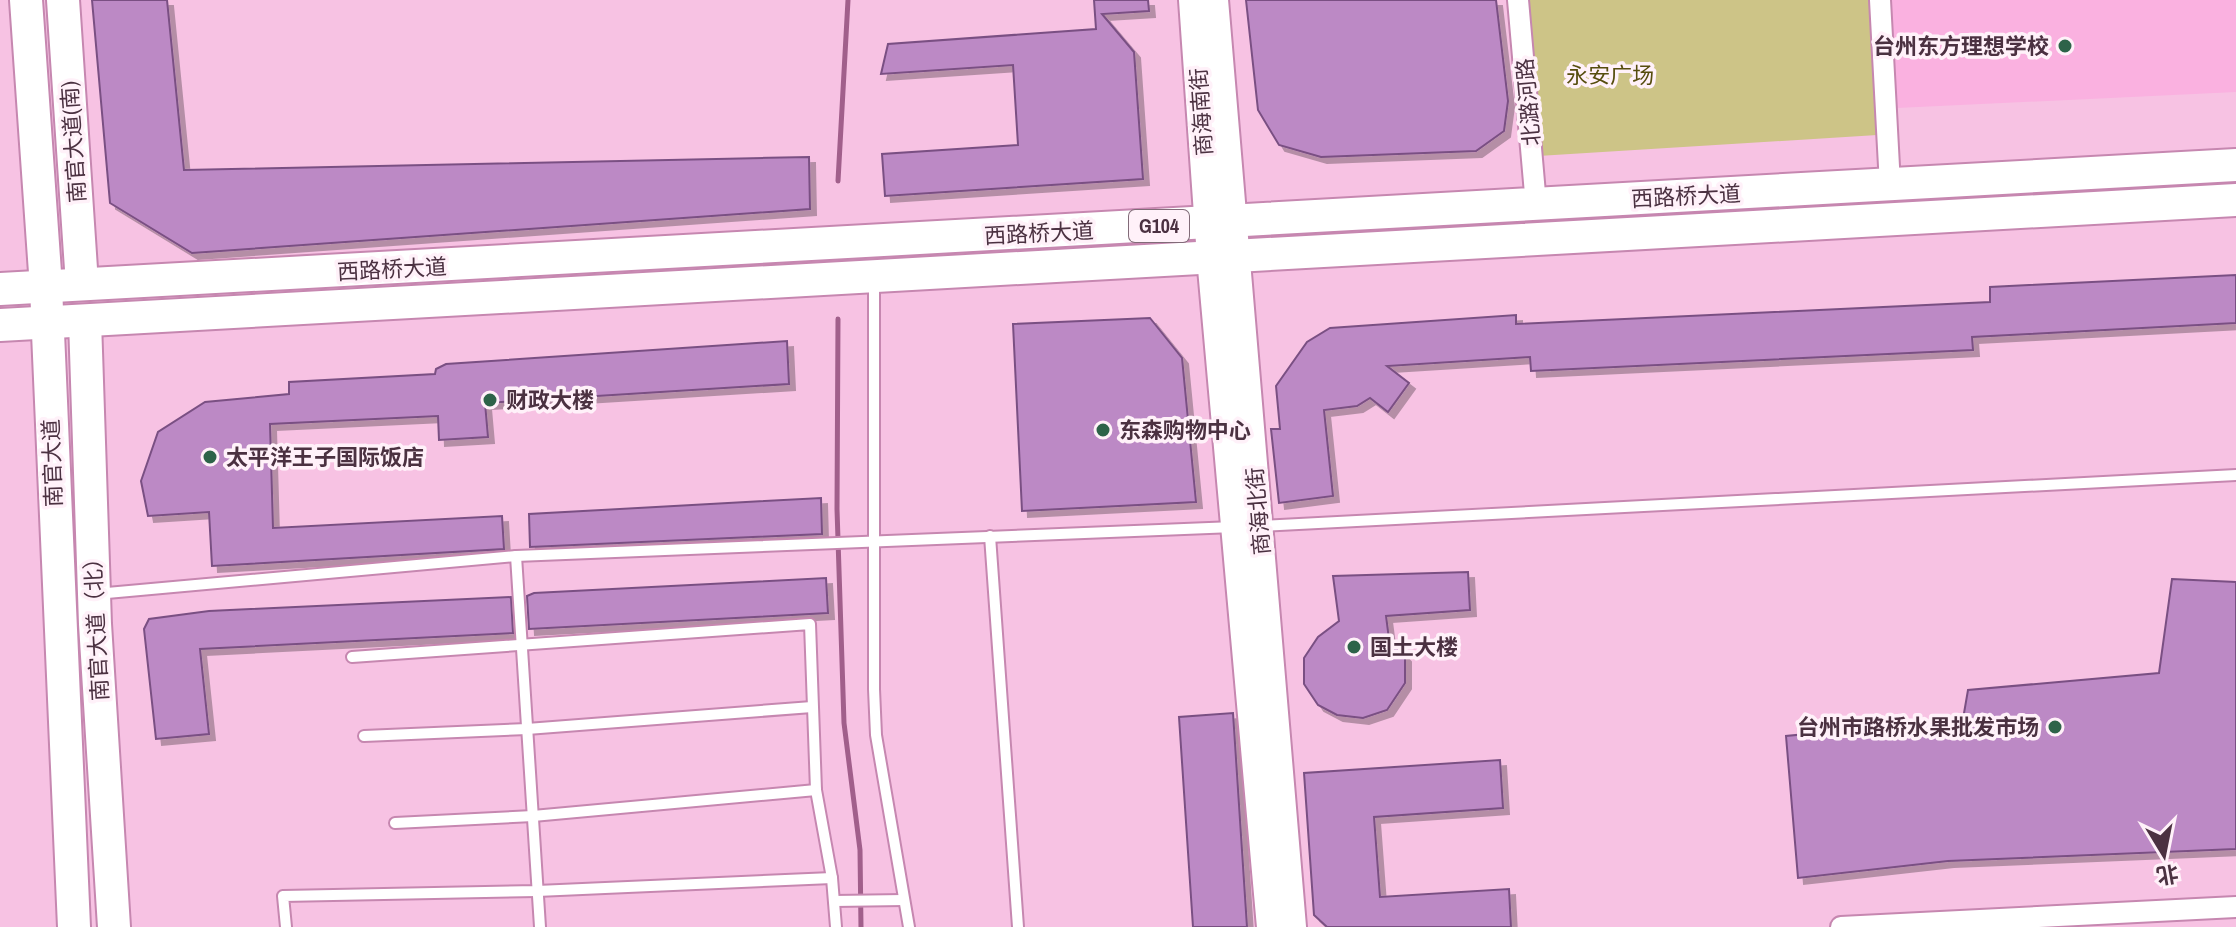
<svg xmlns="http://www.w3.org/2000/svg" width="2236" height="927" font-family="'Archivo Narrow','Noto Sans SC',sans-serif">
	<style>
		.built { fill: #fab1e0 }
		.green { fill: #cdc487 }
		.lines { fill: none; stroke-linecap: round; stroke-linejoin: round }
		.stream { stroke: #a15f8b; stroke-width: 5 }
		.building { fill: #bc89c5; stroke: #7a5083; stroke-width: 2; filter: url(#shadow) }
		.service-casing { stroke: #c687b0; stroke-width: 14 }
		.minor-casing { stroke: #c687b0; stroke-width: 24 }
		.secondary-casing { stroke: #c687b0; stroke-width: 32 }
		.primary-casing { stroke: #c687b0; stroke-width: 36 }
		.service { stroke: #fff; stroke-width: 10 }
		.minor { stroke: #fff; stroke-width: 20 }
		.secondary { stroke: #fff; stroke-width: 28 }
		.primary { stroke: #fff; stroke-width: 32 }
		.poi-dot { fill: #2d6349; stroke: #fff1f9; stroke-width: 3 }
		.labels { text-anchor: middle; stroke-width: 7; stroke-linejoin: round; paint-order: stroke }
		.shield { fill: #fff1f9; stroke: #816b78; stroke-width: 2 }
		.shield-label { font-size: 20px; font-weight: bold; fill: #4b3141 }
		.poi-label { font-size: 22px; font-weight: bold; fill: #4b3141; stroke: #fff1f9; text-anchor: start }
		.park-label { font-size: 22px; fill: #564d0e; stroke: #fff1f9 }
		.street-label { font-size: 22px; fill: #4b3141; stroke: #fff1f9 }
	</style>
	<defs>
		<filter id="shadow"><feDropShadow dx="6" dy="6" stdDeviation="0" flood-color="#0004"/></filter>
	</defs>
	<rect width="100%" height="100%" fill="#f7c2e3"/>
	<polygon class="built" points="1891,0 2236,0 2236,92 1897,108"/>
	<polygon class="green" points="1527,0 1885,0 1893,134 1538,156"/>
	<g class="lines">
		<g class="stream">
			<polyline points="838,181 848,0"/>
			<polyline points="838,319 837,509 844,723 860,850 861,927"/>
		</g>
	</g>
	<g class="building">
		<polygon points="92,0 167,0 184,170 809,157 810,209 192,253 110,203"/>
		<polygon points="1094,0 1148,0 1149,11 1102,14 1134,52 1143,179 885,196 882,154 1018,145 1013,65 881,74 888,44 1096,29"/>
		<polygon points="1246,0 1496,0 1508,101 1504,131 1476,151 1321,157 1279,145 1258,110"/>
		<polygon points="2236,275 2236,323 1972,337 1973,350 1531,371 1530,357 1387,366 1409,383 1388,412 1370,398 1357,406 1324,410 1333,496 1279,503 1271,429 1280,429 1276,386 1307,342 1330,328 1516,315 1516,324 1990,302 1990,287"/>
		<polygon points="1150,318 1182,358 1196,502 1022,511 1013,324"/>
		<polygon points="787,341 789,384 485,403 488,437 439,440 438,416 270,424 273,528 502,516 504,549 212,566 209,512 148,516 141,481 158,432 205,402 289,394 289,382 435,374 436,369 446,364"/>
		<polygon points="821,498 822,534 530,547 529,514"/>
		<polygon points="1468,572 1470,610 1386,616 1389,639 1405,656 1405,683 1387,710 1363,718 1337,715 1318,705 1304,684 1304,658 1318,637 1339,621 1333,576"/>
		<polygon points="826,578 828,613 529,629 527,596 534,593"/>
		<polygon points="2172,579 2236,582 2236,849 1948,861 1798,878 1786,736 1963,719 1968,690 2159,673"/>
		<polygon points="511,597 513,633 200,649 209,734 156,739 144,629 149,619 209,611"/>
		<polygon points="1233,713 1247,927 1193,927 1179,717"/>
		<polygon points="1500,760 1503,808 1374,817 1380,897 1509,889 1511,927 1327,927 1314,915 1304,773"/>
	</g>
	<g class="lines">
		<defs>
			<g id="service">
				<polyline points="874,280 874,689 876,735 909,927"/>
				<polyline points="1262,526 2236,475"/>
				<polyline points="990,536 1018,927"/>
				<polyline points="516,556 540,927"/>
				<polyline points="96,594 516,556 1234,527"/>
				<polyline points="352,657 810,624 816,790 832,878 836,927"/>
				<polyline points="364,736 527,729 812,707"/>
				<polyline points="395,823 533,816 816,790"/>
				<polyline points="834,901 904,900"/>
				<polyline points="286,927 283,896 537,891 832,878"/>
			</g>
			<g id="minor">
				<polyline points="1518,0 1536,205"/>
				<polyline points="1880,0 1890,185"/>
				<polyline points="1841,927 2236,907"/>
			</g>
			<g id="secondary">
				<polyline points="1193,0 1211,257 1271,927"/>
				<polyline points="1214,0 1292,927"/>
			</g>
			<g id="primary">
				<polyline points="26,0 46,287 74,927"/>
				<polyline points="63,0 82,284"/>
				<polyline points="0,289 2236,165"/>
				<polyline points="85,321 95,624 114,927"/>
				<polyline points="0,325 2236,200"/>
			</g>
		</defs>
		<use href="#service" class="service-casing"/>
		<use href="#minor" class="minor-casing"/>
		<use href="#secondary" class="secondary-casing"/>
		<use href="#primary" class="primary-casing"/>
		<use href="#service" class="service"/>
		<use href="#minor" class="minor"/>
		<use href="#secondary" class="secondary"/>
		<use href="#primary" class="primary"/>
	</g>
	<g class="poi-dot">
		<circle cx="2065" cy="46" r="8"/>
		<circle cx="490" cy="400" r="8"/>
		<circle cx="1103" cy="430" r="8"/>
		<circle cx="210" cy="457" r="8"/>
		<circle cx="1354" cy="647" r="8"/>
		<circle cx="2055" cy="727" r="8"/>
	</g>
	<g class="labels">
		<rect class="shield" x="1129" y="210" width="60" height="32" rx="6"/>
		<g class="shield-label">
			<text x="1159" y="233">G104</text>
		</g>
		<g class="poi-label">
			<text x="2049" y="54" text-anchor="end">台州东方理想学校</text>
			<text x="506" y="408">财政大楼</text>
			<text x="1119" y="438">东森购物中心</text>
			<text x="226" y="465">太平洋王子国际饭店</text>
			<text x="1370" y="655">国土大楼</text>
			<text x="2039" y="735" text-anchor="end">台州市路桥水果批发市场</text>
		</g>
		<g class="park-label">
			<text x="1610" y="83">永安广场</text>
		</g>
		<g class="street-label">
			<text transform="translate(1528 102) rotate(-95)" y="8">北潞河路</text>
			<text transform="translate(1201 112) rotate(-94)" y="8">商海南街</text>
			<text transform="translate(73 142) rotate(-94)" y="8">南官大道(南)</text>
			<text transform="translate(1686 196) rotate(-3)" y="8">西路桥大道</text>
			<text transform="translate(1039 233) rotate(-3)" y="8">西路桥大道</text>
			<text transform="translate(392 269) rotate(-3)" y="8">西路桥大道</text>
			<text transform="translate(52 463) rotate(-92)" y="8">南官大道</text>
			<text transform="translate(1258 511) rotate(-95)" y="8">商海北街</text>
			<text transform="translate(96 624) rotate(-93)" y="8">南官大道（北）</text>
		</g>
	</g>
	<g transform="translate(2164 855) rotate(170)" stroke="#fff1f9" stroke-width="6" paint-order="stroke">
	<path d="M0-6L14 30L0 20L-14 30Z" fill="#4b3141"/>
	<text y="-12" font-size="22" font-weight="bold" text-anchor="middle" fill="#4b3141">北</text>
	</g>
</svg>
